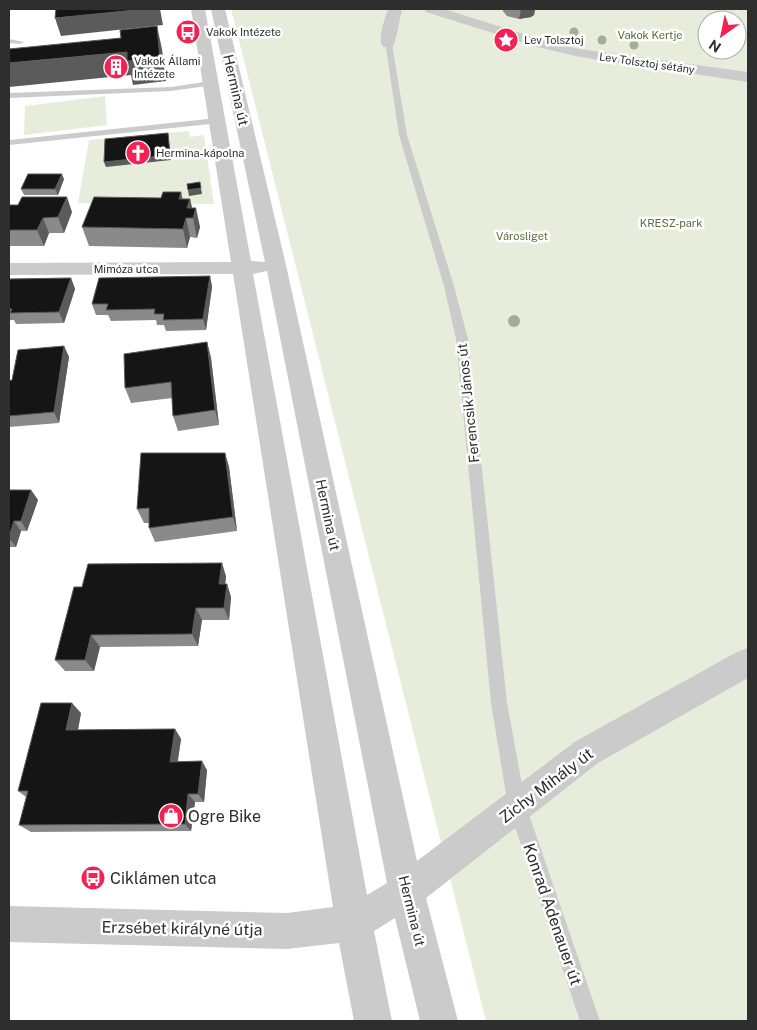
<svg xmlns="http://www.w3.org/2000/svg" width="757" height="1030" font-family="'Public Sans',sans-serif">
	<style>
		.green { fill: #e7eddb; fill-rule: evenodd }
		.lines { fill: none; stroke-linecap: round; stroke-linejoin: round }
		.lane { fill: #cbcbcb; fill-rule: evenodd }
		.street { fill: #cbcbcb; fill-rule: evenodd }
		.tree { fill: #a4af92 }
		.wall { fill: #8a8a8a }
		.shaded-wall { fill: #5b5b5b }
		.building { fill: #151515; stroke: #5b5b5b }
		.labels { text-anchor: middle; stroke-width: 5; stroke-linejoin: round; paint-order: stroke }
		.far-poi-label { font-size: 11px; fill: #2e2e2e; stroke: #fff; text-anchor: start }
		.far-park-label { font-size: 11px; fill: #5a6d38; stroke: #fff }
		.far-street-label { font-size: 11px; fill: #2e2e2e; stroke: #fff }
		.street-label { font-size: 14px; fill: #2e2e2e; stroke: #fff }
		.near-street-label { font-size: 16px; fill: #2e2e2e; stroke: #fff }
		.near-poi-label { font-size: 16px; fill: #2e2e2e; stroke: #fff; text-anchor: start }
	</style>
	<rect width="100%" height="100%" fill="#fff"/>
	<g class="green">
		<path d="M231 9H748V1021H486ZM707 20H737V50H707Z"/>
		<polygon points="105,96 107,125 24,135 25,106"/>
		<polygon points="189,131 190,137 204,135 214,204 78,203 89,140"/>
	</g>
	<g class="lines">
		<g class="lane">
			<polygon points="9,39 24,42 20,44 9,43"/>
			<polygon points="385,42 392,44 407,135 454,286 468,339 507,703 526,806 600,1021 580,1021 508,806 491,703 456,339 444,286 399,135"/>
			<polygon points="211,81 215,83 214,85 171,91 9,98 9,93 171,87"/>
			<polygon points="217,118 221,121 220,123 9,145 10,140"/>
		</g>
		<g class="street">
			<path d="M191 9H205L251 261 265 262 211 9H225L286 265 417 861 576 741 737 652 748 648V678L598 763 426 898 458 1021H420L395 918 374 931 392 1021H354L339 943 287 949 9 942V906L287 913 333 907 233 274 9 275V263L231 262ZM267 271 387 883 367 895 253 274Z"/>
			<path d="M388 9H402C400 18 396 42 393 47H383C377 37 385 20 388 9Z"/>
			<polygon points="424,9 444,9 546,41 580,49 748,72 748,82 580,57 537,47 426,12"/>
		</g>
	</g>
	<g class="tree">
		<circle cx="574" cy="32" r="4.5"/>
		<circle cx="665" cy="36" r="4.5"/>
		<circle cx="602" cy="40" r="4.5"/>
		<circle cx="634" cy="45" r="4.5"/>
		<circle cx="514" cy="321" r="6"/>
	</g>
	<g class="wall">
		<polygon points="503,9 535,9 534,15 531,17 519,19 507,16 503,11"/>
		<polygon points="64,179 58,195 24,195 21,189"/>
		<polygon points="181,192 182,199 190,199 192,208 200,227 197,238 190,237 187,248 89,246 82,227 161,198"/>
		<polygon points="9,205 72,212 64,233 49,233 44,246 9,246"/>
		<polygon points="210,276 212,287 206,330 166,331 164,325 157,325 156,320 111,321 108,315 96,315 92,304"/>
		<polygon points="71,278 75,289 64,323 16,324 14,320 9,320 9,279"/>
		<polygon points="207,342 211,358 219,425 178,431 173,416 172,398 131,403 125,388"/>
		<polygon points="64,346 69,357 59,423 9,427 9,381 12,380"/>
		<polygon points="225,453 229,467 237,531 155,542 149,528 149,523 144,523 137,509"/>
		<polygon points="9,490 31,490 38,500 27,531 21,531 16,547 9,547"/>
		<polygon points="226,576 225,584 227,584 231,597 229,620 202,620 198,646 100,647 94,671 65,671 55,660 82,587"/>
		<polygon points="81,713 78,730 175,729 181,739 178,761 207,770 204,802 195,802 191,831 31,832 19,825 26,797 18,791"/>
	</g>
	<g class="shaded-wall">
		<polygon points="146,9 160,9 163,25 61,36 55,18"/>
		<polygon points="521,9 535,9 534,15 531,17 519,19"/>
		<polygon points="157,26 162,49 166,81 133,85 131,75 9,87 9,63 127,52"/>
		<polygon points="168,133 171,160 106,167 104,162"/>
		<polygon points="62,174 64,179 58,195 55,189"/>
		<polygon points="201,188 202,194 189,196 188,190"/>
		<polygon points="181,192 185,212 179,199"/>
		<polygon points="67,197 72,212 64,233 58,217"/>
		<polygon points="190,199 194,216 196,208 200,227 197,238 193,218 187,208"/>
		<polygon points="43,218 49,233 44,246 37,230"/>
		<polygon points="186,218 190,237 187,248 183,229"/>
		<polygon points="210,276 212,287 206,330 203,319"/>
		<polygon points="71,278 75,289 64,323 59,312"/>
		<polygon points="207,342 211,358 219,425 215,410"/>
		<polygon points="64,346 69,357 59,423 54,412"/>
		<polygon points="225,453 229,467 237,531 233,517"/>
		<polygon points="31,490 38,500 27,531 21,521"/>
		<polygon points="14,521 21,531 16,547 9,538"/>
		<polygon points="222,563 226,576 224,596 219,584"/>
		<polygon points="227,584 231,597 229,620 224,608"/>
		<polygon points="196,608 202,620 198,646 192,634"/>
		<polygon points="91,635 100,647 94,671 85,660"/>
		<polygon points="72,703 81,713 76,740 66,730"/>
		<polygon points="175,729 181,739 176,771 170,762"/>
		<polygon points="202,761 207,770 204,802 198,794"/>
		<polygon points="188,794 195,802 191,831 185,824"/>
	</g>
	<g class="building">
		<polygon points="56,9 146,9 55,18"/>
		<polygon points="157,26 160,58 127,61 127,52 9,63 9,49 121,38 120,30"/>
		<polygon points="168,133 170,155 104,162 105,139"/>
		<polygon points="28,174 62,174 55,189 21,189"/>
		<polygon points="200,182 201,188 188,190 187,184"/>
		<polygon points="163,192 181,192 179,199 190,199 187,208 196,208 193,218 186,218 183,229 82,227 94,197 161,198"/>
		<polygon points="22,197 67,197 58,217 43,218 37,230 9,230 9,205 18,205"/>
		<polygon points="210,276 203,319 163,320 164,314 154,314 155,309 106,310 108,304 92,304 99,278"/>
		<polygon points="71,278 59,312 10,313 12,309 9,309 9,279"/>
		<polygon points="207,342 215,410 173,416 171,382 125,388 124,354"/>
		<polygon points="64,346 54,412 9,416 9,381 12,380 18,350"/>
		<polygon points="141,453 225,453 233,517 149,528 149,508 137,509"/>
		<polygon points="9,490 31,490 21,521 14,521 9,537"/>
		<polygon points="222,563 219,584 227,584 224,608 196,608 192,634 91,635 85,660 55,660 74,587 82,587 88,564"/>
		<polygon points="41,703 72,703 66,730 175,729 170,762 202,761 198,794 188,794 185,824 19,825 28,791 18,791"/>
	</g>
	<defs>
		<symbol id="bus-disc" viewBox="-11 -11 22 22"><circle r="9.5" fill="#f22354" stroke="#fff"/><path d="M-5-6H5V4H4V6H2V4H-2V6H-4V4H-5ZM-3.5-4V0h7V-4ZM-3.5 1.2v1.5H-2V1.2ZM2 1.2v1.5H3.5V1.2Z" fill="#fff"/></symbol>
		<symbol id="sight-disc" viewBox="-11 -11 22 22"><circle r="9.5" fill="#f22354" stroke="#fff"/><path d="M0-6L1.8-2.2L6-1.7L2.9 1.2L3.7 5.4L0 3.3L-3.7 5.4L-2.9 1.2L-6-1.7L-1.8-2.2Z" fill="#fff"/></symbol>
		<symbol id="building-disc" viewBox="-11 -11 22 22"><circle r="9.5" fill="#f22354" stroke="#fff"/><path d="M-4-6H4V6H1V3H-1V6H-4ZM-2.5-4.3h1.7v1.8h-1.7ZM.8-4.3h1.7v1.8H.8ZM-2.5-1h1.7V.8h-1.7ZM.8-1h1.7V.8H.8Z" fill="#fff"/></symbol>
		<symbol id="church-disc" viewBox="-11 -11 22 22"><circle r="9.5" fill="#f22354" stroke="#fff"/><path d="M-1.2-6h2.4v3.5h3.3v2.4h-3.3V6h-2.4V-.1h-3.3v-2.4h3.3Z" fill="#fff"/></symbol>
		<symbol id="shop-disc" viewBox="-11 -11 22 22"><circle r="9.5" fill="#f22354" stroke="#fff"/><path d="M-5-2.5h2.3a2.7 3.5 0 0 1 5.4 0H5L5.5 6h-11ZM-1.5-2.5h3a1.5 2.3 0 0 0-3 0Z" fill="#fff"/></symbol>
	</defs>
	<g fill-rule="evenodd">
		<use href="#bus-disc" x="174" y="18" width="28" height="28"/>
		<use href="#sight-disc" x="492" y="26" width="28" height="28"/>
		<use href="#building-disc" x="102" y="53" width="28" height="28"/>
		<use href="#church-disc" x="124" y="139" width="28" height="28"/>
		<use href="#shop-disc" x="157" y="802" width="28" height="28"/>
		<use href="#bus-disc" x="79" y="864" width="28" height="28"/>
	</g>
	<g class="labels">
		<g class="far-poi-label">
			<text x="206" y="36">Vakok Intézete</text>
			<text x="524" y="44">Lev Tolsztoj</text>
			<text x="134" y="65">Vakok Állami<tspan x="134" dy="13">Intézete</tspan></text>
			<text x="156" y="157">Hermina-kápolna</text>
		</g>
		<g class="far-park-label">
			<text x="650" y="39">Vakok Kertje</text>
			<text x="671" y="227">KRESZ-park</text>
			<text x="522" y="240">Városliget</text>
		</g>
		<g class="far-street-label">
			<text transform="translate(647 63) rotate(8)" y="4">Lev Tolsztoj sétány</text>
			<text x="126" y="273">Mimóza utca</text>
		</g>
		<g class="street-label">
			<text transform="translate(236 90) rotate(77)" y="5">Hermina út</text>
			<text transform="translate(468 403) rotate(-96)" y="5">Ferencsik János út</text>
			<text transform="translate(328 515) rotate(78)" y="5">Hermina út</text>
			<text transform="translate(412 911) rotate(76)" y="5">Hermina út</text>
		</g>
		<g class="near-street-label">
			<text transform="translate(546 785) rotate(-37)" y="6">Zichy Mihály út</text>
			<text transform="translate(553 914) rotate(71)" y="6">Konrad Adenauer út</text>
			<text transform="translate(182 928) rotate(1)" y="6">Erzsébet királyné útja</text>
		</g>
		<g class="near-poi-label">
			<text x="188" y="822">Ogre Bike</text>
			<text x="110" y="884">Ciklámen utca</text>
		</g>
	</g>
	<rect width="757" height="1030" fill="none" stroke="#2e2e2e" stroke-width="20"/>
	<g transform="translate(722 35) rotate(213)"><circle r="24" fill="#ffffff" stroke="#ababab"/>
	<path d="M0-4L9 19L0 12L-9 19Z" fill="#f22354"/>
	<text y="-8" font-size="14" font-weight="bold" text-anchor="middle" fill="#2e2e2e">N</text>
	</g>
</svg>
